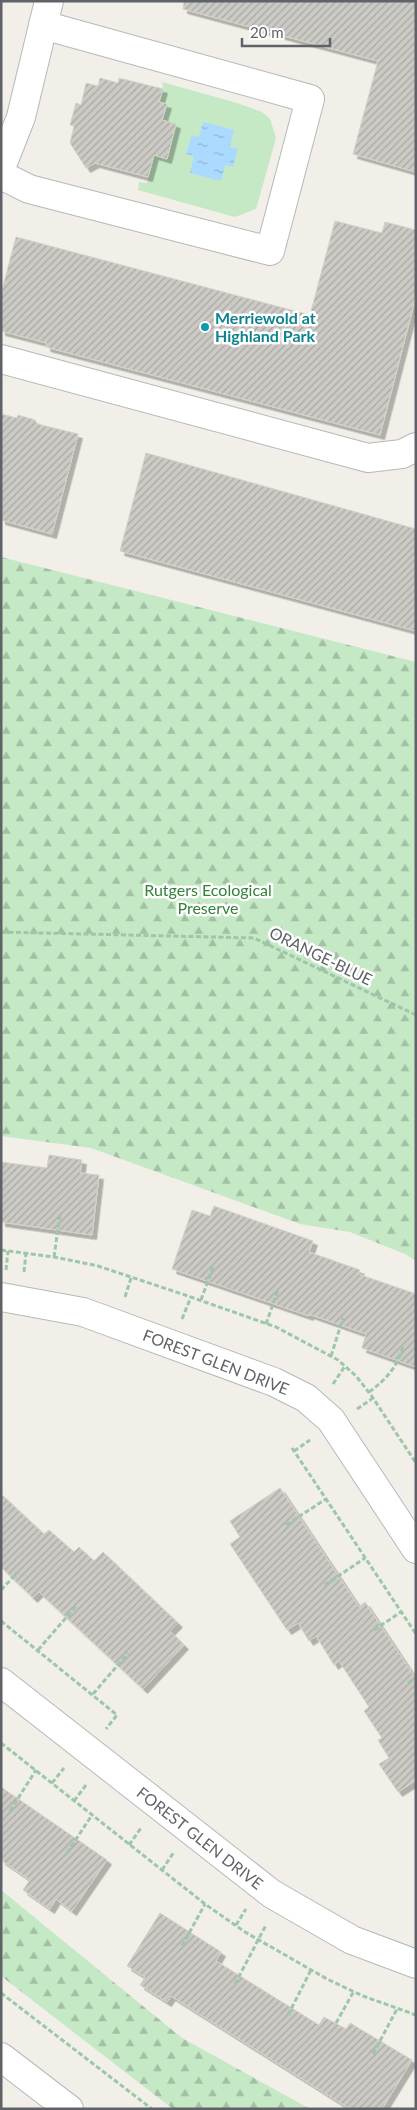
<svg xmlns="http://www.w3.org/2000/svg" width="417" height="2110" font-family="Lato,sans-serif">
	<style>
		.forest { fill: url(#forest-firs) }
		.park { fill: #c5e8c5 }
		.water { fill: url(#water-ripples) }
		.building { fill: url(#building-hatch); stroke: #d6d1c6; filter: url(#shadow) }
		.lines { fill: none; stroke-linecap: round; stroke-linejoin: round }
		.minor-casing { stroke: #b5b8bc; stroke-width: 30 }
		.path { stroke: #9cc7a9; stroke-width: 3; stroke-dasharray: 5 2.5; stroke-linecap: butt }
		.minor { stroke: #fff; stroke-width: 28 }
		.culture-dot { fill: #0f9aa8; stroke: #fff; stroke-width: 2 }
		.labels { text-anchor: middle; stroke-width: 5; stroke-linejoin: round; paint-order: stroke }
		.culture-label { font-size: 16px; font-weight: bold; fill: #0d838f; stroke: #fff; text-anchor: start }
		.park-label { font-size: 16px; fill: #348238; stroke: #fff }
		.street-label { font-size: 16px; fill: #5f6368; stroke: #fff }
	</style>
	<defs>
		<pattern id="forest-firs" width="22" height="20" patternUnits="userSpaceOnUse" patternTransform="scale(1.25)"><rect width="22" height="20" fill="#c5e8c5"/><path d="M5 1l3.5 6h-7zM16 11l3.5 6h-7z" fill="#a3c0a4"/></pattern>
		<pattern id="water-ripples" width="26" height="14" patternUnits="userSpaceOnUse" patternTransform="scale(1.25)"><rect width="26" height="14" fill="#aadaff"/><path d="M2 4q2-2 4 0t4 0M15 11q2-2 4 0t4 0" fill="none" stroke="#8eb4d2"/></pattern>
		<pattern id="building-hatch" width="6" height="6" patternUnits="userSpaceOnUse" patternTransform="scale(1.25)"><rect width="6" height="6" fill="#cccac5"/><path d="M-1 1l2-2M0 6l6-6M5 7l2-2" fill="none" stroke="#a9a8a4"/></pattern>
		<filter id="shadow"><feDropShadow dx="4.5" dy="4.5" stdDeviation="0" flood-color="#0004"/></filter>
	</defs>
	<rect width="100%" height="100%" fill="#f1efe8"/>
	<g class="forest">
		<polygon points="1,557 416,662 416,1261 405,1254 350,1232 300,1224 91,1148 1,1136"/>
		<polygon points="1,1890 182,2038 310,2109 173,2109 1,1976"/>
	</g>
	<polygon class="park" points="162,82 237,103 262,112 270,119 276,138 256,209 235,217 138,190 139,182 147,183 154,155 167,158 176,124 162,120 167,104 159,102 163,88"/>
	<polygon class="water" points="203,122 234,130 230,147 238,149 233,167 225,165 221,181 190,173 194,156 186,154 192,135 199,137"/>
	<g class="building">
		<polygon points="184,1 416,1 416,172 353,154 378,61 183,9"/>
		<polygon points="100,78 118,83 119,78 163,89 159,102 167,104 162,120 176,124 167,159 154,155 148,177 95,163 86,168 70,143 74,126 70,125 76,103 81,105 86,83 98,86"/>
		<polygon points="335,221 382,233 385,222 416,230 416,296 380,435 46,347 47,343 1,331 1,294 16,237 310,315"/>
		<polygon points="1,414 17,418 18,415 35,420 37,424 78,434 52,534 1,520"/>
		<polygon points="146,453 416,529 416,631 120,551"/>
		<polygon points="49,1155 82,1160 80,1173 99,1175 92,1235 1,1222 1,1162 47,1168"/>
		<polygon points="214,1206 313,1241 309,1252 360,1270 358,1274 416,1294 416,1367 362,1348 366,1334 309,1314 309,1316 172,1269 192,1210 210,1216"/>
		<polygon points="280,1488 359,1607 365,1602 416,1679 416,1780 398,1792 379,1764 389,1758 378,1740 382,1738 364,1711 369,1707 339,1661 334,1665 316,1636 309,1641 298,1623 287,1630 230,1544 240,1537 230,1521"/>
		<polygon points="1,1494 44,1534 49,1530 74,1552 79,1547 94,1561 103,1552 178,1623 170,1631 184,1645 143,1689 39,1592 33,1598 1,1567"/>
		<polygon points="1,1787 107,1860 72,1911 56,1899 50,1909 23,1890 30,1880 1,1860"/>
		<polygon points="160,1913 221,1952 216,1961 319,2025 324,2017 346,2029 350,2023 412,2060 382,2109 350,2109 171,1996 167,2002 140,1985 145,1977 127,1966"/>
	</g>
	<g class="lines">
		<defs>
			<g id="minor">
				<polyline points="1,168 21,117 49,1"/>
				<polyline points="1,175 29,189 270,251 310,99 43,25"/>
				<polyline points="1,359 368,458 402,454 416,447"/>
				<polyline points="1,1297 83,1312 274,1382 306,1398 331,1420 416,1549"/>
				<polyline points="1,1682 272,1894 352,1940 416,1964"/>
				<polyline points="1,2057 69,2109"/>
			</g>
		</defs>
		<use href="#minor" class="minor-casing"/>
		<g class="path">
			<polyline points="1,932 254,938 416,1015"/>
			<polyline points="1,1250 54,1257 98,1266 188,1296 276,1327 338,1360 356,1376 371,1395 416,1463"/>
			<polyline points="54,1257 60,1214"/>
			<polyline points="6,1270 8,1251"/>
			<polyline points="24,1272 26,1253"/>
			<polyline points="125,1297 131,1278"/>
			<polyline points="201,1300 213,1267"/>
			<polyline points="182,1319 191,1297"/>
			<polyline points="266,1324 278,1290"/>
			<polyline points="331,1356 343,1318"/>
			<polyline points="333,1384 345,1366"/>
			<path d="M369 1392C387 1379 397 1367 403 1346"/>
			<polyline points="357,1409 373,1398"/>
			<polyline points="292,1448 416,1634"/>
			<polyline points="294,1451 310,1440"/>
			<polyline points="286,1525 326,1499"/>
			<polyline points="325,1585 365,1558"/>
			<polyline points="1,1590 18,1572"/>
			<polyline points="1,1621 117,1715 106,1729"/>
			<polyline points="374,1630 401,1612"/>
			<polyline points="38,1650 77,1605"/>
			<polyline points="408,1683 416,1678"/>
			<polyline points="93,1694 128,1653"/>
			<polyline points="1,1743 205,1904 245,1932 327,1979 363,1996 416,2015"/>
			<polyline points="52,1783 64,1768"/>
			<polyline points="74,1801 86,1785"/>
			<polyline points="10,1811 36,1770"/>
			<polyline points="129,1845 141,1828"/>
			<polyline points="67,1853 92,1815"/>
			<polyline points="162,1870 174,1852"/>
			<polyline points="236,1925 246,1909"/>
			<polyline points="182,1946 205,1904"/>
			<polyline points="235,1984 266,1925"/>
			<polyline points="1,1993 152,2109"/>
			<polyline points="288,2015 311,1970"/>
			<polyline points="336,2023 354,1991"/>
			<polyline points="373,2054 397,2009"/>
		</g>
		<use href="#minor" class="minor"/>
	</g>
	<circle class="culture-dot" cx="205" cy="327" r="5"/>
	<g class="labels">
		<g class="culture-label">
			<text x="215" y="324">Merriewold at<tspan x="215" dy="18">Highland Park</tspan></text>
		</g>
		<g class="park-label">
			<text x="208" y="896">Rutgers Ecological<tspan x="208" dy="18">Preserve</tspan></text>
		</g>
		<g class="street-label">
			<text transform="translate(321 956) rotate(26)" y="6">ORANGE-BLUE</text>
			<text transform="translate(216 1362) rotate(21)" y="6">FOREST GLEN DRIVE</text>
			<text transform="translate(200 1838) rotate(38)" y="6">FOREST GLEN DRIVE</text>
		</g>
	</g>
	<rect width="417" height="2110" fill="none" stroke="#5f6368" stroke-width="5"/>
	<path d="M242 38v8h88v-8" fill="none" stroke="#5f6368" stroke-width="2.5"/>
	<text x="250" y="38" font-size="15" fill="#5f6368" stroke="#ffffff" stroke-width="4" paint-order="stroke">20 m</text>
</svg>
